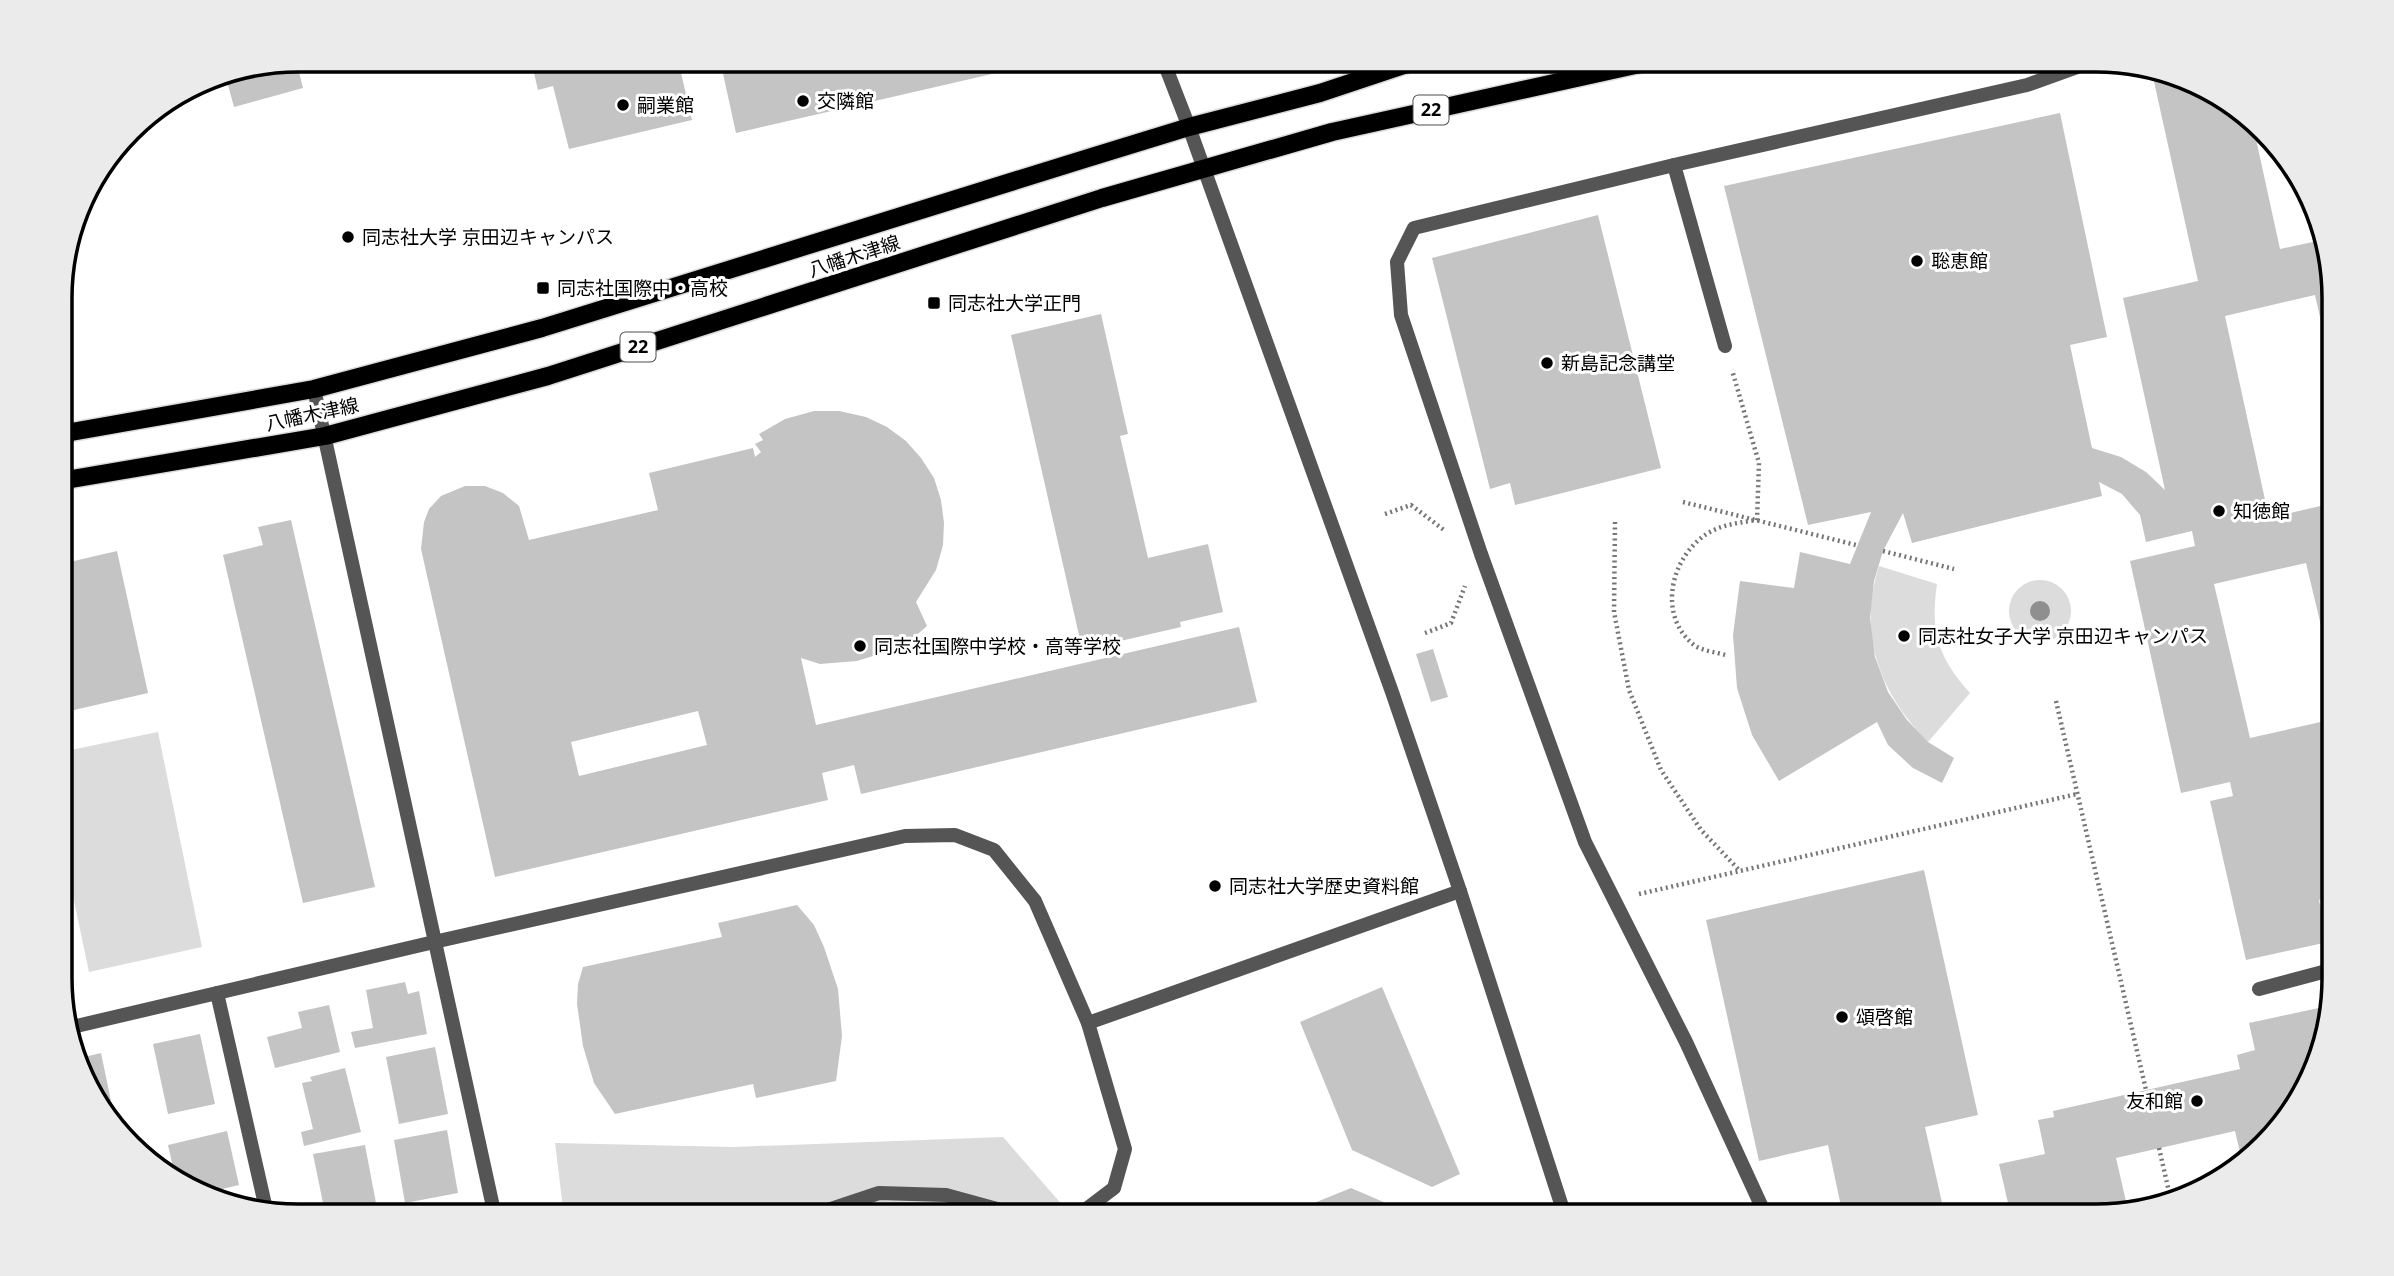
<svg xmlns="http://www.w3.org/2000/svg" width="2394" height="1276" font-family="'Noto Sans','Noto Sans JP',sans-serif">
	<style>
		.green { fill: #dcdcdc }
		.building { fill: #c4c4c4; fill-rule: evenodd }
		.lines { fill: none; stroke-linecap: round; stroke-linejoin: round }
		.primary-casing { stroke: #dbdbdb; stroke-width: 21 }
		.path { stroke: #777; stroke-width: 4.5; stroke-dasharray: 2 3.5; stroke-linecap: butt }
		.service { stroke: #555; stroke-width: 14 }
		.minor { stroke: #555; stroke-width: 14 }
		.tertiary { stroke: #555; stroke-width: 14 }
		.primary { stroke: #000; stroke-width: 18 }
		.tree { fill: #8f8f8f }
		.poi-dot { fill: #000; stroke: #fff; stroke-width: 2.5 }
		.labels { text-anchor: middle; stroke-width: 6; stroke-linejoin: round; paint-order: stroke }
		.shield { fill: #fff; stroke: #4c4c4c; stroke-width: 2 }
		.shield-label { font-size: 18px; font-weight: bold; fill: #000 }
		.poi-label { font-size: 19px; fill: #000; stroke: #fff; text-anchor: start }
		.street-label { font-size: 19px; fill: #000; stroke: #fff }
		.rim { fill: none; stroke: #000; stroke-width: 3.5 }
	</style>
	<rect width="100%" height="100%" fill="#fff"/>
	<g class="green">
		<path d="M1879 566 1937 584C1930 632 1938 657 1970 693L1928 742C1880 693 1857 634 1879 566Z"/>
		<circle cx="2040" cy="611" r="31"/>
		<polygon points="158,732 202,947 89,972 61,839 61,752"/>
		<polygon points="1003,1137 1072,1216 564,1216 555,1143 733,1147"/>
	</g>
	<g class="building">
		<polygon points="296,60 303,88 234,107 225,74"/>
		<polygon points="367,60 422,60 370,73"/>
		<polygon points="531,60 678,60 692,120 569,149 553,86 538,90"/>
		<polygon points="720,60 1016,60 1018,68 736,133"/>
		<polygon points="2162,75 2202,84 2254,130 2280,249 2322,240 2333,267 2333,375 2315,295 2225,316 2269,518 2333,503 2334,680 2306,563 2214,584 2250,738 2334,719 2334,896 2319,900 2328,942 2246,960 2210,801 2233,796 2230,782 2181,793 2130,561 2195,546 2192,531 2146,542 2140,515 2122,494 2099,482 2102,496 1912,543 1903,513 1883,551 1874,581 1870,618 1875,657 1888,692 1907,720 1928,742 1954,758 1942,783 1913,768 1888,745 1877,722 1779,781 1752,735 1737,688 1733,635 1740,581 1794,588 1800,552 1850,564 1871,512 1808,525 1724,186 2060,113 2107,337 2070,345 2092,448 2121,457 2146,472 2165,490 2123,298 2198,281 2153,77"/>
		<polygon points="1598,215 1661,468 1515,505 1510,483 1490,489 1432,258"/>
		<polygon points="1101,314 1128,434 1120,436 1148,558 1208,544 1223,612 1180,622 1181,627 1116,642 1114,636 1081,644 1011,335"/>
		<path d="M814 411H839L866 417 887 427 906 441 921 458 934 478 941 500 944 523 943 545 936 570 916 602 927 626 912 639 892 650 857 661 820 664 801 658 816 725 1239 627 1257 702 861 794 854 765 822 773 828 800 495 877 421 549 424 522 429 509 441 496 465 486H485L503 493 519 506 529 540 658 510 649 473 753 448 755 457 761 452 755 444 763 440 759 434 785 419ZM698 711 707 745 579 776 571 742Z"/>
		<polygon points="291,520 375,887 303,903 223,555 263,545 258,527"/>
		<polygon points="117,551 148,693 61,713 61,564"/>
		<polygon points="1433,649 1448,697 1431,702 1416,654"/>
		<polygon points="1924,870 1978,1115 1925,1127 1945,1216 1843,1216 1828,1145 1759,1161 1706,920"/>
		<polygon points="797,905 814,925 824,947 838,989 842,1036 836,1081 756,1098 753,1084 615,1114 594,1083 583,1046 577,1004 578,984 583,967 722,937 718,923"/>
		<polygon points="405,982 408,994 419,991 427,1034 355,1048 351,1032 373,1028 366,990"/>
		<polygon points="1382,987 1460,1174 1432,1187 1352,1150 1300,1022"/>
		<polygon points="329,1005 340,1052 275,1068 267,1037 302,1028 298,1012"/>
		<polygon points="2328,1006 2310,1084 2276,1122 2270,1123 2271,1127 2242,1161 2235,1131 2116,1158 2128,1210 2111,1216 2011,1216 1999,1164 2045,1154 2038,1120 2054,1117 2053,1111 2240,1069 2237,1055 2255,1050 2249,1023"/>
		<polygon points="200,1034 215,1104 168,1114 153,1044"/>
		<polygon points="435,1047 448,1114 399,1124 386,1057"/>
		<polygon points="101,1053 116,1125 100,1111 80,1058"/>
		<polygon points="345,1068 361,1132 304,1146 301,1132 313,1129 302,1083 312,1081 310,1077"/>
		<polygon points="447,1130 458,1193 405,1203 394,1140"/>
		<polygon points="227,1131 239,1185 201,1194 192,1192 175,1176 168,1145"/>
		<polygon points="365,1145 376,1203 325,1213 313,1154"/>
		<polygon points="1351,1188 1416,1216 1282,1216"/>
		<polygon points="460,1207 462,1216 409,1216 409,1215"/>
	</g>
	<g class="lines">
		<defs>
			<g id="primary">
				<polyline points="60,434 314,389 542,328 1088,158 1189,127 1320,93 1419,60"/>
				<polyline points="60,481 325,436 548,376 1102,198 1332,132 1658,60"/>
			</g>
		</defs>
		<use href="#primary" class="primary-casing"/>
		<g class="path">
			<polyline points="1683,502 1856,545"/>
			<polyline points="1385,514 1411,505 1444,530"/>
			<polyline points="1615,522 1614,612 1629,690 1661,770 1701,830 1739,870"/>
			<polyline points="1883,551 1954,569"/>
			<polyline points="1425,633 1451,623 1465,586"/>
			<path d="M1725 655C1716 652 1702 651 1694 645 1659 617 1669 564 1701 538 1717 525 1737 523 1757 520L1759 463 1732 370"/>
			<polyline points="2056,701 2146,1090"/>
			<polyline points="1639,894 2077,794"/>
			<polyline points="2159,1148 2170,1196"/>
		</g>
		<g class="service">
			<polyline points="1163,60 1189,127"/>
			<polyline points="1935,60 1936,63 1955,60"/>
			<polyline points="1674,165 1725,346"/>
			<polyline points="2259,989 2334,969"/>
			<polyline points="1766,1216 1686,1042 1585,842 1481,554 1401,315 1397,262 1414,228 1674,165 2027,85 2097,60"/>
		</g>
		<g class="minor">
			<polyline points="314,389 495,1216"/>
			<polyline points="217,993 266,1209"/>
			<polyline points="1088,1023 1460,891"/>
			<polyline points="68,1028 434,942 905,836 955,835 994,850 1035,901 1088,1023 1125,1149 1114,1188 1077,1216"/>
			<polyline points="817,1216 822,1212 879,1193 946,1195 1023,1216"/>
		</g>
		<polyline class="tertiary" points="1189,127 1392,692 1460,891 1565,1216"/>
		<use href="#primary" class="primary"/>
	</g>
	<circle class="tree" cx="2040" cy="611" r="10"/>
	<g class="poi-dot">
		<circle cx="803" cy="101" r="7"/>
		<circle cx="623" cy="105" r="7"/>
		<circle cx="348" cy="237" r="7"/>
		<circle cx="1917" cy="261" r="7"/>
		<rect x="536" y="281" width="14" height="14" rx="3.5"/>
		<rect x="927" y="296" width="14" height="14" rx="3.5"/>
		<circle cx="1547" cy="363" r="7"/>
		<circle cx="2219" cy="511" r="7"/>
		<circle cx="1904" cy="636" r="7"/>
		<circle cx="860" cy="646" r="7"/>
		<circle cx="1215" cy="886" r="7"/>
		<circle cx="1842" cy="1017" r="7"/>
		<circle cx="2197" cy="1101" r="7"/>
	</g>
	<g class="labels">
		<g class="shield">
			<rect x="1413.5" y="95.5" width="35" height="29" rx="5"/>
			<rect x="620.5" y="332.5" width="35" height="29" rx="5"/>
		</g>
		<g class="shield-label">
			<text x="1431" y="116">22</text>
			<text x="638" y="353">22</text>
		</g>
		<g class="poi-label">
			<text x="817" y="108">交隣館</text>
			<text x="637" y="112">嗣業館</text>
			<text x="362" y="244">同志社大学 京田辺キャンパス</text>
			<text x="1931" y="268">聡恵館</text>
			<text x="557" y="295">同志社国際中・高校</text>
			<text x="948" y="310">同志社大学正門</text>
			<text x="1561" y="370">新島記念講堂</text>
			<text x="2233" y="518">知徳館</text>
			<text x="1918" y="643">同志社女子大学 京田辺キャンパス</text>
			<text x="874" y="653">同志社国際中学校・高等学校</text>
			<text x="1229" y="893">同志社大学歴史資料館</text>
			<text x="1856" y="1024">頌啓館</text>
			<text x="2183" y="1108" text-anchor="end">友和館</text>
		</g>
		<g class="street-label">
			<text transform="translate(854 256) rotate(-18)" y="7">八幡木津線</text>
			<text transform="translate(312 414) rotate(-12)" y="7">八幡木津線</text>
		</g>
	</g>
	<path d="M0 0H2394V1276H0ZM298 72H2096A226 226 0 0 1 2322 298V978A226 226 0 0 1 2096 1204H298A226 226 0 0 1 72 978V298A226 226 0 0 1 298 72Z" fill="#ebebeb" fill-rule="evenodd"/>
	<path class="rim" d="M298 72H2096A226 226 0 0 1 2322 298V978A226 226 0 0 1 2096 1204H298A226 226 0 0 1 72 978V298A226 226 0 0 1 298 72Z"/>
</svg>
